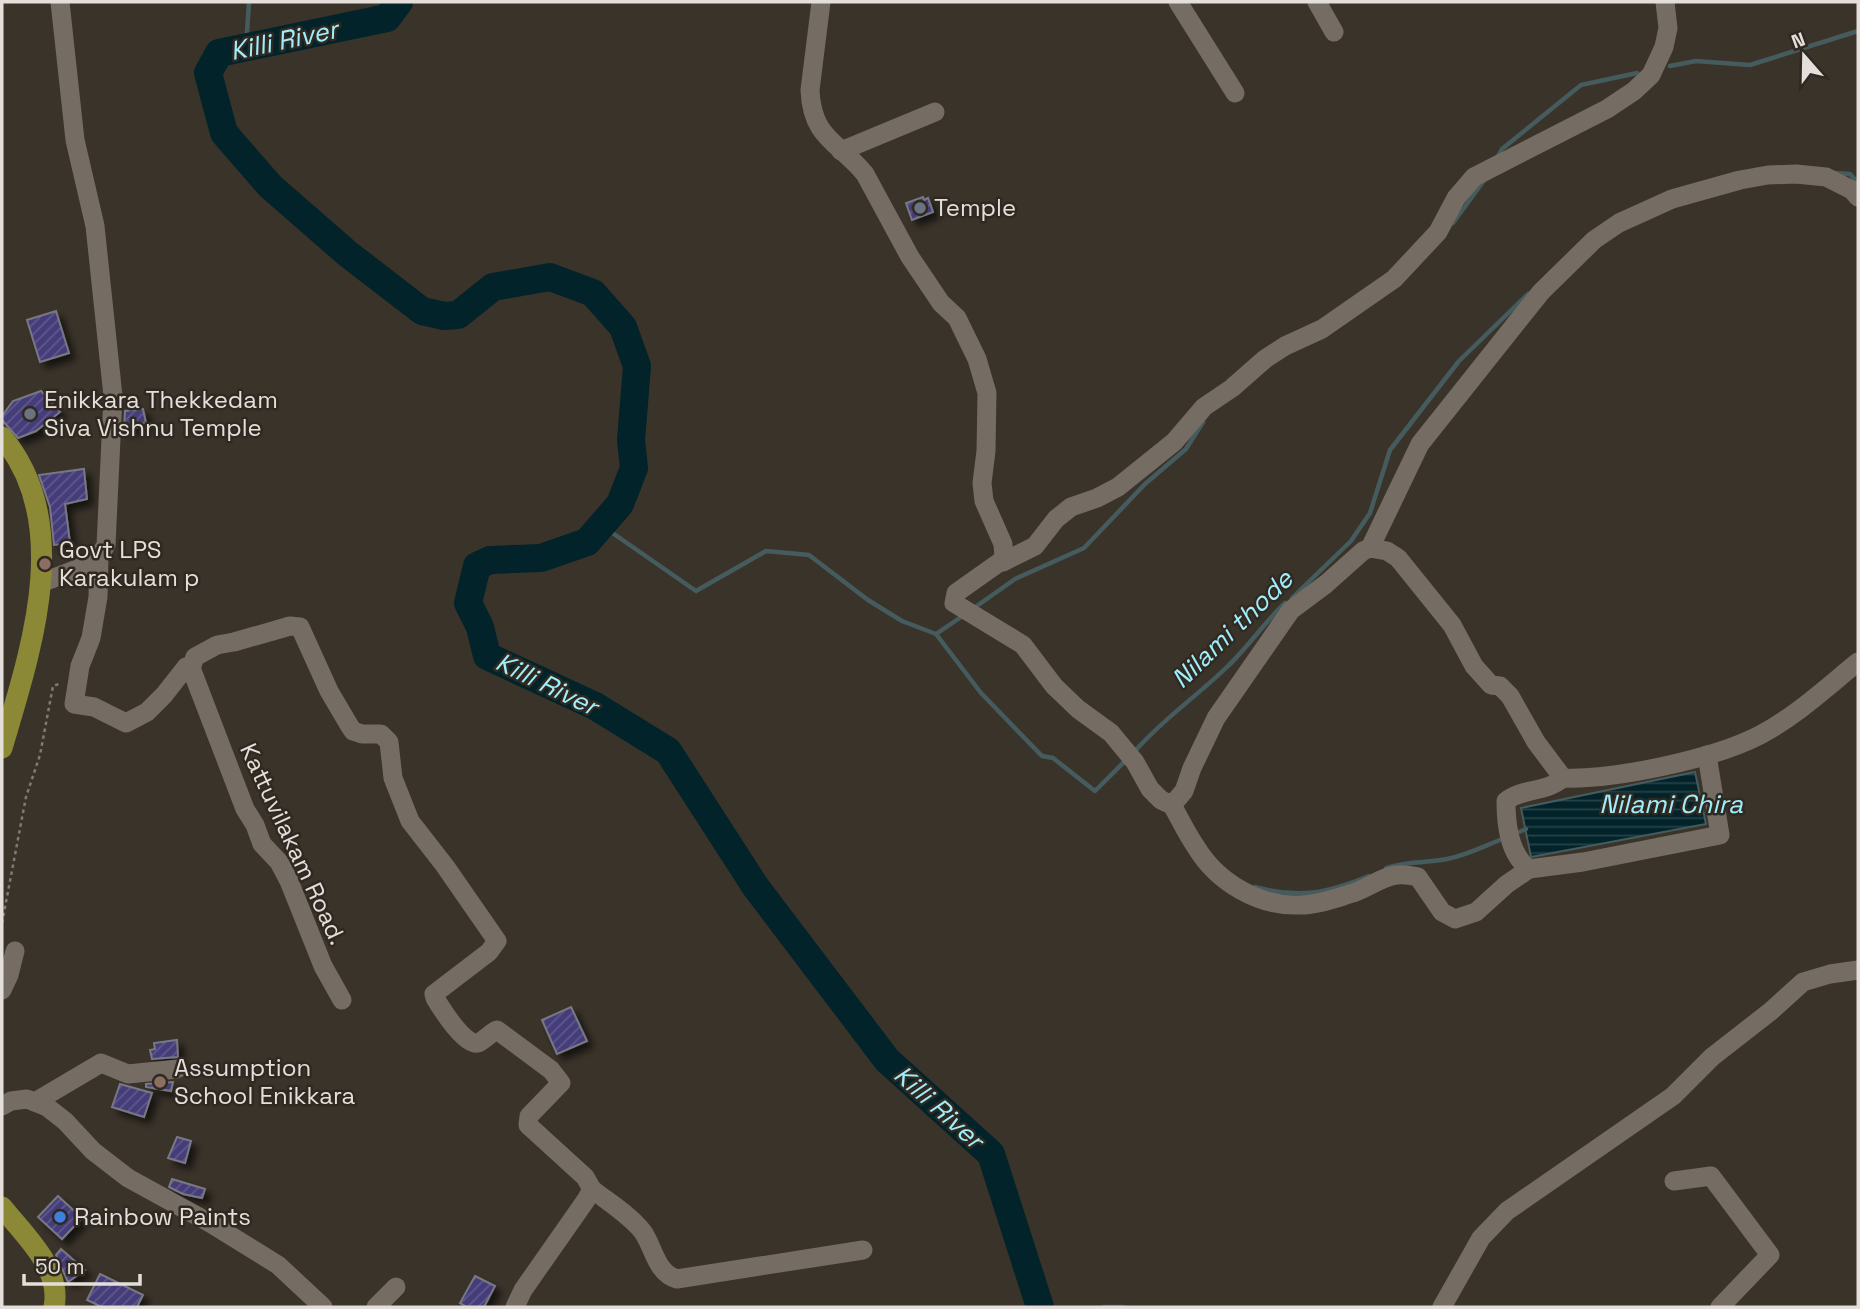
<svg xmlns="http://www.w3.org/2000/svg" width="1860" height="1309" font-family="'Space Grotesk',sans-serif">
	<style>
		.water { fill: url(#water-rules); stroke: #455b5e; stroke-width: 2 }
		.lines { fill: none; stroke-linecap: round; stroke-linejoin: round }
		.stream { stroke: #455b5e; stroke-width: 4.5 }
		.river { stroke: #012329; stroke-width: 28 }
		.building { fill: url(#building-hatch); stroke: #787884; stroke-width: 2; filter: url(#shadow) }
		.path { stroke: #807a73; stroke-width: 2.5; stroke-dasharray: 3.5 3.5; stroke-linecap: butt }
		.minor { stroke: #756c63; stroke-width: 19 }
		.major { stroke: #8c8936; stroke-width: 21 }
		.worship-dot { fill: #6b7280; stroke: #302921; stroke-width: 2.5 }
		.education-dot { fill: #8d6e63; stroke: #302921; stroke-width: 2.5 }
		.shop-dot { fill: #3f7fe0; stroke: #302921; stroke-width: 2.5 }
		.labels { text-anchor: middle; stroke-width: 5; stroke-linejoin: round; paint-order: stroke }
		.poi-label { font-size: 24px; fill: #e4dfda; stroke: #302921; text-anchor: start }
		.street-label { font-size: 24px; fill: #e4dfda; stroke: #302921 }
		.water-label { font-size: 26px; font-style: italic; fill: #a0eefc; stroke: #302921 }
	</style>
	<defs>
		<pattern id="water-rules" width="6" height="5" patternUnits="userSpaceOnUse" patternTransform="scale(1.75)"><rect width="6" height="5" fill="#012329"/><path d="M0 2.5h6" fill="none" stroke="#264247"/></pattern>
		<pattern id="building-hatch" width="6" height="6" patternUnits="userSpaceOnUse" patternTransform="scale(1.75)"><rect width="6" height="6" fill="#453c7a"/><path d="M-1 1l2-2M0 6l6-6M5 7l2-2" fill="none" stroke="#60588c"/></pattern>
		<filter id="shadow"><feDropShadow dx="6" dy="6" stdDeviation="3.5" flood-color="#0009"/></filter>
	</defs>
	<rect width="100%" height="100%" fill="#3a332a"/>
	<polygon class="water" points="1695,772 1706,824 1531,857 1521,808"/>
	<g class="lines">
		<g class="stream">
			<polyline points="246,47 249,2"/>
			<polyline points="1670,66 1696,61 1750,65 1858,31"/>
			<polyline points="1498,156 1502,149 1581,85 1637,73"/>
			<polyline points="1835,173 1850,174 1858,183"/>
			<polyline points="1453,223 1485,179"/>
			<polyline points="601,525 696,591 766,551 809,555 868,600 902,621 936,634 981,693 1042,756 1053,758 1095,791 1126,760"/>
			<polyline points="1292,598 1351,541 1370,513 1390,450 1459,361 1528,294"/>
			<polyline points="974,608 1015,579 1084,548 1145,484 1186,449 1203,422"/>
			<polyline points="936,634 964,615"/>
			<path d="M1135 751C1163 719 1197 696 1227 667 1248 647 1264 623 1285 603"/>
			<polyline points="1514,834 1526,829"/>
			<path d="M1386 868C1406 861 1427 863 1447 859 1468 855 1486 845 1505 838"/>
			<path d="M1255 887C1300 899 1327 893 1369 876"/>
			<polyline points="1104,1307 1123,1307"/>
		</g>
		<polyline class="river" points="399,2 387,18 219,53 208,73 224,133 270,186 348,254 422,311 444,316 458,315 493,287 550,277 593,293 623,327 637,366 631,440 634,468 620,504 587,542 541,558 490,560 477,566 468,603 480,627 487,656 595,706 668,751 755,886 887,1060 991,1154 1040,1307"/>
	</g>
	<g class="building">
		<polygon points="923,197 924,200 928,198 933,212 912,220 906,203"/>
		<polygon points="56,311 69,353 40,362 27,320"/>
		<polygon points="41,391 60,412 36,431 18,438 2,420 2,416 13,401"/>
		<polygon points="143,409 146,423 137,424 137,428 124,430 125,411"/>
		<polygon points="84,469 87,499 65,504 70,543 54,545 50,507 39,475"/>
		<polygon points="571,1007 587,1041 557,1054 542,1020"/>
		<polygon points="177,1040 178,1057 152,1059 150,1050 155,1049 154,1043"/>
		<polygon points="173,1082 171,1091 146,1087 146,1084"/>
		<polygon points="120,1084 152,1093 144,1117 112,1107"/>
		<polygon points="177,1137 191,1141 185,1163 168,1158"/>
		<polygon points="172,1179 205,1189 202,1198 183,1194 169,1187"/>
		<polygon points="58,1196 82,1218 62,1239 38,1217"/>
		<polygon points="61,1249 85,1270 68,1282 56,1255"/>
		<polygon points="100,1274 143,1295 137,1307 102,1307 87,1300"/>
		<polygon points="475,1276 495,1286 484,1307 467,1307 460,1303"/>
	</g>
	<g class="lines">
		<polyline class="path" points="2,923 26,797 40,755 53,686 59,684"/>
		<g class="minor">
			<path d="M821 2 810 90C812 139 839 142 865 174L910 257 941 303 957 318 977 359 987 393 986 451 982 483 984 501 1003 544 1004 559 956 593 954 603 1023 645 1054 686 1078 709 1111 733 1135 762 1150 789 1161 800 1172 805 1184 791 1192 768 1216 718 1291 610 1326 584 1363 551 1370 548 1387 551 1398 558 1452 625 1474 666 1491 685 1500 686 1510 696 1536 742 1563 778C1614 780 1714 759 1760 735 1796 716 1827 687 1858 662"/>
			<polyline points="1178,2 1235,93"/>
			<polyline points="1317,2 1334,32"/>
			<polyline points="841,151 935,112"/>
			<polyline points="1370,548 1420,444 1541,292 1594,240 1619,223 1672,199 1740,180 1768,175 1796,174 1826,177 1852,190 1858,197"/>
			<polyline points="99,556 98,597 91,638 80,666 74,704 94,707 126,723 147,712 164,695 186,667 191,668 245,809 255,825 262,844 279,862 289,881 323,966 342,1000"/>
			<polyline points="1003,562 1035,546 1056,519 1071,507 1097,498 1118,487 1174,442 1204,407 1232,388 1265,359 1285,346 1322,329 1394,279 1438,232 1456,198 1474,177 1607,109 1634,91 1651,75 1664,47 1668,28 1665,2"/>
			<path d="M41 583C61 574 96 567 106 545L113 396 95 226 75 140 60 2"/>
			<path d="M191 668 195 657 217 645 234 642 290 626 300 627 329 691 349 725 353 731 362 734H381L389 742 393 778 410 821 445 866 497 941 489 952 434 994 435 998C441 1008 465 1047 478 1043 485 1040 490 1033 497 1030L551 1070 561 1083 529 1116 528 1125 585 1177 592 1189 586 1200 523 1290 515 1307"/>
			<path d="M1563 778C1546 793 1522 788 1506 801 1506 825 1509 854 1529 869L1583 862 1720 835 1707 755"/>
			<path d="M1172 805C1180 819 1187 834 1196 847 1217 882 1259 907 1300 905 1318 905 1336 898 1353 893 1380 883 1388 869 1418 877L1442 912 1455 919 1476 912 1507 884 1529 869"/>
			<polyline points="2,990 9,975 15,951"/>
			<polyline points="35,1102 101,1063 128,1074 177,1069"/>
			<polyline points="2,1106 11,1101 27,1099 47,1107 65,1121 93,1151 128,1178 210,1223 278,1265 323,1307"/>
			<polyline points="1674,1181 1711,1176 1770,1255 1720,1307"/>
			<path d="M592 1189C608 1202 630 1215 643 1232 654 1248 656 1273 677 1279L863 1250"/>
			<polyline points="376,1307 396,1287"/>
			<polyline points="1442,1307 1481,1238 1507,1211 1673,1096 1712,1057 1771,1011 1803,982 1830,974 1858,970"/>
		</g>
		<g class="major">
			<path d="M2 437C75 523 30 653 2 748"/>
			<path d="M2 1207C24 1235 62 1268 54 1307"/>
		</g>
	</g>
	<g class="worship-dot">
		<circle cx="920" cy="208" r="7"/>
		<circle cx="30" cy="414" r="7"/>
	</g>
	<g class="education-dot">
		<circle cx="45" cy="564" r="7"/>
		<circle cx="160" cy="1082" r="7"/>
	</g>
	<circle class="shop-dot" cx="60" cy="1217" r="7"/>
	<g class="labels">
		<g class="poi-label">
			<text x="934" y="216">Temple</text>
			<text x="44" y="408">Enikkara Thekkedam<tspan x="44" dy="28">Siva Vishnu Temple</tspan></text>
			<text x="59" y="558">Govt LPS<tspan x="59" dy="28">Karakulam p</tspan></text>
			<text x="174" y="1076">Assumption<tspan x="174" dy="28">School Enikkara</tspan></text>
			<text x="74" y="1225">Rainbow Paints</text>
		</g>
		<g class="street-label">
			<text transform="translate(293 844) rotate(65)" y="8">Kattuvilakam Road.</text>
		</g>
		<g class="water-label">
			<text transform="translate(284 40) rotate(-12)" y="9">Killi River</text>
			<text transform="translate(1232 629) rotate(-44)" y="9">Nilami thode</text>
			<text transform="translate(547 684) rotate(26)" y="9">Killi River</text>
			<text x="1671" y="813">Nilami Chira</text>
			<text transform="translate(939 1107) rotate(42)" y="9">Killi River</text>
		</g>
	</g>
	<rect width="1860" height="1309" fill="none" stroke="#e4dfda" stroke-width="7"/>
	<g transform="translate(1804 56) rotate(340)" stroke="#302921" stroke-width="5" paint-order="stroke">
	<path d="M0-5L12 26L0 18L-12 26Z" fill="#e4dfda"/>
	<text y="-10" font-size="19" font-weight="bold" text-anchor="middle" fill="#e4dfda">N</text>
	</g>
	<path d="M24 1274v10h116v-10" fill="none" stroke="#e4dfda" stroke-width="3.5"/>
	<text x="35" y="1274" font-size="21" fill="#e4dfda" stroke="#302921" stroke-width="5" paint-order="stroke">50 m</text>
</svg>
